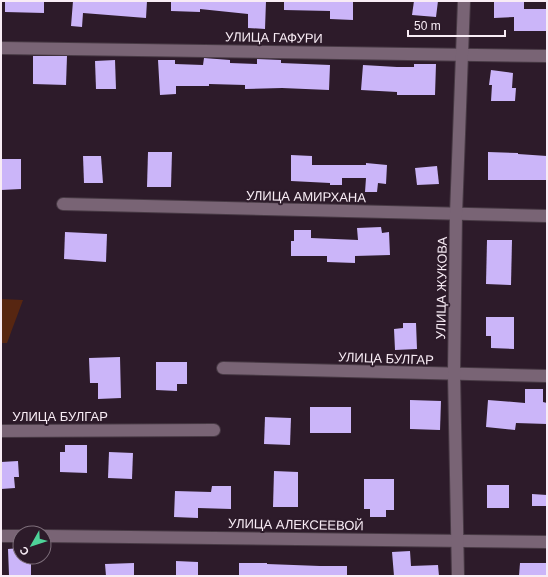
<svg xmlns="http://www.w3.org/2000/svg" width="548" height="577" font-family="Helvetica,sans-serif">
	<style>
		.green { fill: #572611 }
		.building { fill: #cbb5f9 }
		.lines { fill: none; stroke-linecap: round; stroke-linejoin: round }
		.minor-casing { stroke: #473944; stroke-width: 14 }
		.minor { stroke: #796475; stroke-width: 12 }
		.labels { text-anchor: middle; stroke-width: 4; stroke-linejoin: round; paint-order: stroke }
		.street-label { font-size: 13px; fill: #f8ecf5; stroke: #2d1b2a }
	</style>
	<rect width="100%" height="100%" fill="#2d1b2a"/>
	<polygon class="green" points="1,299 23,300 7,343 1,343"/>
	<g class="building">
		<polygon points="5,1 44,1 44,13 5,12"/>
		<polygon points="73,1 147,1 146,18 83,13 82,27 71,26"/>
		<polygon points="171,1 266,1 265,29 248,28 248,14 200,9 200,12 171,11"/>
		<polygon points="284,1 353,1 353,20 330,19 330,11 284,10"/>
		<polygon points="414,1 438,1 436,17 412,15"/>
		<polygon points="494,1 524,1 524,9 547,9 547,31 514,31 514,17 494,18"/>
		<polygon points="33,56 67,56 66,85 33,84"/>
		<polygon points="204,58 230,60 230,63 257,64 257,59 281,60 281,63 330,65 329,90 282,88 245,89 245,85 209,84 209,86 176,86 176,94 160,95 158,60 175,60 175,64 203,65"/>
		<polygon points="115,60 116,89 96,89 95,61"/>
		<polygon points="414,64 436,64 435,95 397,95 397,92 361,90 363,65 397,67 414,67"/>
		<polygon points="491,70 513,73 512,88 516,88 515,101 491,101 492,85 489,85"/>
		<polygon points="148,152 172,152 171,187 147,187"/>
		<polygon points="488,152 518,153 518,154 547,156 547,180 488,180"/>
		<polygon points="291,155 312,156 312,165 366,165 366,163 387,165 386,184 378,183 377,192 365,192 366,178 342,178 342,185 330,185 330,183 291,181"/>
		<polygon points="83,156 101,156 103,183 84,183"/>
		<polygon points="1,159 21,159 21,189 1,190"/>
		<polygon points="437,166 439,184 417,185 415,168"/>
		<polygon points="381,227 382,233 389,232 390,255 355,256 355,263 327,262 327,256 291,256 291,241 294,241 294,230 311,230 311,238 358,240 357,228"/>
		<polygon points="65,232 107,234 106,262 64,259"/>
		<polygon points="487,240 512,240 511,285 486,284"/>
		<polygon points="486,317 514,317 514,349 491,348 491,336 486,336"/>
		<polygon points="403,323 416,323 417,349 395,350 394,329 403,328"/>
		<polygon points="120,357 121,398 98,399 98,383 90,383 89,358"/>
		<polygon points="156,362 187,362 187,384 177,384 177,391 156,390"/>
		<polygon points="525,389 543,389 543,402 547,403 547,424 516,423 515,430 486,427 488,400 525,403"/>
		<polygon points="410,400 441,401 440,430 410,429"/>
		<rect x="310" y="407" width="41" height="26"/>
		<polygon points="265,417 291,418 290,445 264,444"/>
		<polygon points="65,445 87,445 87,473 60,472 60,452 65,452"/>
		<polygon points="109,452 133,453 132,479 108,478"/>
		<polygon points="18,461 19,477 14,477 15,488 1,489 1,462"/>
		<polygon points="274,471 298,472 298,507 273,507"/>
		<polygon points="364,479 394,479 394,510 386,510 386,517 370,517 370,509 364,509"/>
		<rect x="487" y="485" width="22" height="23"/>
		<polygon points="212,486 231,486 231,509 198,508 198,518 174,517 175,491 211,492"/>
		<polygon points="532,494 547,495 547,506 532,506"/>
		<polygon points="20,548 20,557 31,557 31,576 9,575 8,549"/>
		<polygon points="410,551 411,566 438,565 439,576 394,576 392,552"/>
		<polygon points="176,561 198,562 198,576 176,576"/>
		<polygon points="134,563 134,576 106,576 105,564"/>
		<polygon points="239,563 267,563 267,564 320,566 347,566 347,576 239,576"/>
		<polygon points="520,563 547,563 547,576 519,576"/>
	</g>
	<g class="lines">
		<defs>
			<g id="minor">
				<polyline points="1,48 547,56"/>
				<polyline points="63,204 547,216"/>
				<polyline points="223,368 547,376"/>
				<polyline points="1,431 214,430"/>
				<polyline points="3,536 20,536"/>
				<polyline points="44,536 547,542"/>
				<polyline points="458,576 454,374 456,214 464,1"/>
			</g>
		</defs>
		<use href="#minor" class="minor-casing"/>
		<use href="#minor" class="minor"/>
	</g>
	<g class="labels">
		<g class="street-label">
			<text transform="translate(274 37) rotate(1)" y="5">УЛИЦА ГАФУРИ</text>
			<text transform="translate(306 196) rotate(1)" y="5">УЛИЦА АМИРХАНА</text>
			<text transform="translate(441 288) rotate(-89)" y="5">УЛИЦА ЖУКОВА</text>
			<text transform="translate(386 358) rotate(2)" y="5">УЛИЦА БУЛГАР</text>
			<text x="60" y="421">УЛИЦА БУЛГАР</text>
			<text transform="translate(296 524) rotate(1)" y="5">УЛИЦА АЛЕКСЕЕВОЙ</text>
		</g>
	</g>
	<rect width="548" height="577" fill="none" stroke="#f8ecf5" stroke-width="4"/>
	<g transform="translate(32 545) rotate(231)"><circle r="19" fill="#2d1b2a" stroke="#7e6f7b"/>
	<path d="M0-3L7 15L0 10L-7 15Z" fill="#4ed399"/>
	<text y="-6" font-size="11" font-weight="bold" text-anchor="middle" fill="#f8ecf5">С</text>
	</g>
	<path d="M408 30v6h97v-6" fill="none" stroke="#f8ecf5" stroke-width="2"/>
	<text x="414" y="30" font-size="12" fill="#f8ecf5" stroke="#2d1b2a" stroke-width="3" paint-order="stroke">50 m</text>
</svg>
